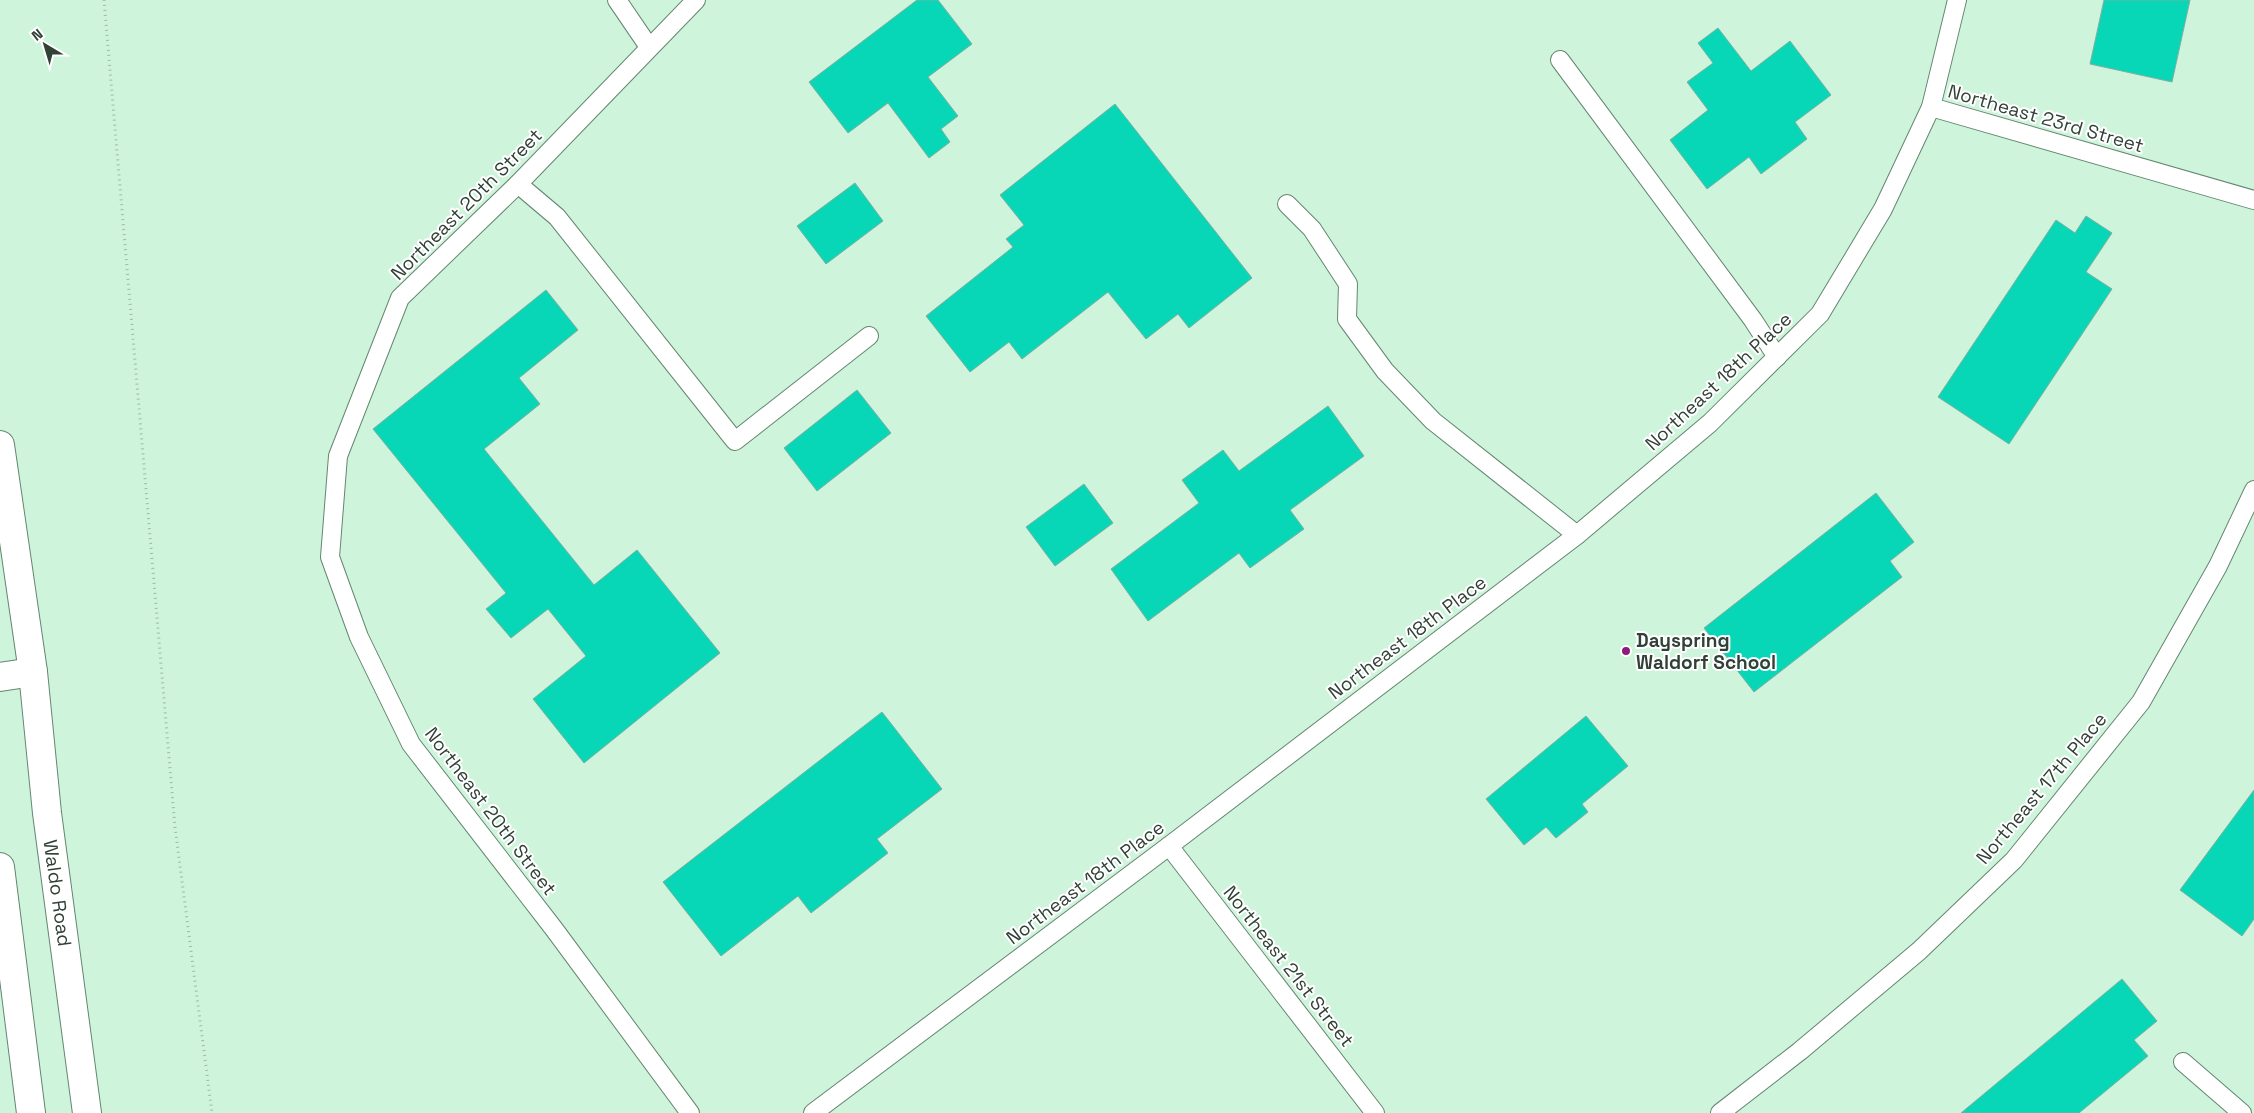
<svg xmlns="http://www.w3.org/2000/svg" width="2254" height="1113" font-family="'Space Grotesk',sans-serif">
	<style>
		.building { fill: #07d7b6; stroke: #81aea1 }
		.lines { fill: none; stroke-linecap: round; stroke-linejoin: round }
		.lane-casing { stroke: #648670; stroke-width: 20 }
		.street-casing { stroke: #648670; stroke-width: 30 }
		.highway-casing { stroke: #648670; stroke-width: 30 }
		.path { stroke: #9dbba7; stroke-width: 3; stroke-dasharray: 1 4; stroke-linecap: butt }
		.lane { stroke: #fff; stroke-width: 18 }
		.street { stroke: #fff; stroke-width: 28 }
		.highway { stroke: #fff; stroke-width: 28 }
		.poi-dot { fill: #8e1a7b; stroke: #fff; stroke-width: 2 }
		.labels { text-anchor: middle; stroke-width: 4; stroke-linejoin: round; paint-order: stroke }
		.street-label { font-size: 19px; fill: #324137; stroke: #fff }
		.poi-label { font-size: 19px; font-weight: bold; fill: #324137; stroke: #fff; text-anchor: start }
	</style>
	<rect width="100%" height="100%" fill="#cef4db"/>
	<g class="building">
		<polygon points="917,0 938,0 972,44 928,77 958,116 941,129 950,142 929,158 888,103 848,133 809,82"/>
		<polygon points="2104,0 2190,0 2172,82 2090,64"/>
		<polygon points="1718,28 1751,71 1790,41 1831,95 1795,122 1807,139 1761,174 1749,157 1707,189 1670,140 1708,110 1687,82 1713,63 1698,43"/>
		<polygon points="1115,104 1252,278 1189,328 1178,314 1146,339 1108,292 1022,359 1009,342 970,372 926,316 1013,247 1006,239 1024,225 1000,195"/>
		<polygon points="855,183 883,221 826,264 797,226"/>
		<polygon points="2086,216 2112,233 2086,272 2112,289 2009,444 1938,397 2056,220 2075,233"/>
		<polygon points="546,290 578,330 519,378 540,404 484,449 594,585 637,550 720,653 584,763 533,699 586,656 548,609 511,638 486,609 506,593 373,429"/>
		<polygon points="857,390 891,433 817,491 784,448"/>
		<polygon points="1328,406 1364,456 1290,510 1304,529 1250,568 1239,553 1148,621 1111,569 1199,503 1182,480 1223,450 1239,471"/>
		<polygon points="1084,484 1113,523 1055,566 1026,527"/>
		<polygon points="1876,493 1914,542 1890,561 1902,577 1754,692 1704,628"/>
		<polygon points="882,712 942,789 877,839 888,853 811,913 798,896 721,956 663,882"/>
		<polygon points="1586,716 1628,766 1582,804 1588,812 1556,838 1546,827 1524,845 1486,799"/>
		<polygon points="2254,790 2254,919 2242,936 2180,890"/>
		<polygon points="2122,979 2157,1021 2134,1040 2148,1056 2079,1113 1961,1113"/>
	</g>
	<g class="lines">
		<defs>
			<g id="lane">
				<polyline points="617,0 649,47"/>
				<polyline points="1560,60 1753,320 1777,357"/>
				<polyline points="1931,107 2254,200"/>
				<polyline points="518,184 557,217 735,441 869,336"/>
				<polyline points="1287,204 1312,229 1348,284 1347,319 1385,371 1433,421 1577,535"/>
				<polyline points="1169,846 1375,1113"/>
				<polyline points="2183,1062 2242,1113"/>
				<polyline points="690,1113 554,929 411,744 359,637 330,557 338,456 400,298 518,184 696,0"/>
				<polyline points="813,1113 1169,846 1577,535 1710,423 1820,314 1883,209 1931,107 1957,0"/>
				<polyline points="1720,1113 1800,1051 1919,951 2014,860 2141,702 2218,566 2254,490"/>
			</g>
			<polyline id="street" points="0,677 33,672"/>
			<g id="highway">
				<polyline points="0,445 33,672 47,813 87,1113"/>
				<polyline points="0,867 31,1113"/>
			</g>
		</defs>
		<use href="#lane" class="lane-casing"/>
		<use href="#street" class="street-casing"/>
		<use href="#highway" class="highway-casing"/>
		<polyline class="path" points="104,0 175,827 212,1113"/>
		<use href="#lane" class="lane"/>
		<use href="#street" class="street"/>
		<use href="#highway" class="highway"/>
	</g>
	<circle class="poi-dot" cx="1626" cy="651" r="5"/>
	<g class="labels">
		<g class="street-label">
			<text transform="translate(2046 118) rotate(16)" y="7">Northeast 23rd Street</text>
			<text transform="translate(466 204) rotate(-45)" y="7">Northeast 20th Street</text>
			<text transform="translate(1718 381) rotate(-43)" y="7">Northeast 18th Place</text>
			<text transform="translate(1407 637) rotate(-37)" y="7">Northeast 18th Place</text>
			<text transform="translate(2041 788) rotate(-50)" y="7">Northeast 17th Place</text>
			<text transform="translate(491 811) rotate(53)" y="7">Northeast 20th Street</text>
			<text transform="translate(1085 882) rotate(-37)" y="7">Northeast 18th Place</text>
			<text transform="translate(58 893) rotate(82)" y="7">Waldo Road</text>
			<text transform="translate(1289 966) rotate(52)" y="7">Northeast 21st Street</text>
		</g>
		<g class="poi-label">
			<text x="1636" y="647">Dayspring<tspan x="1636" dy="22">Waldorf School</tspan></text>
		</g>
	</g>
	<g transform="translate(45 45) rotate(322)" stroke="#ffffff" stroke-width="4" paint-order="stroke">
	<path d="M0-4L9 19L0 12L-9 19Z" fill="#324137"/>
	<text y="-8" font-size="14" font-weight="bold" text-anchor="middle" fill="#324137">N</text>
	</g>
</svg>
